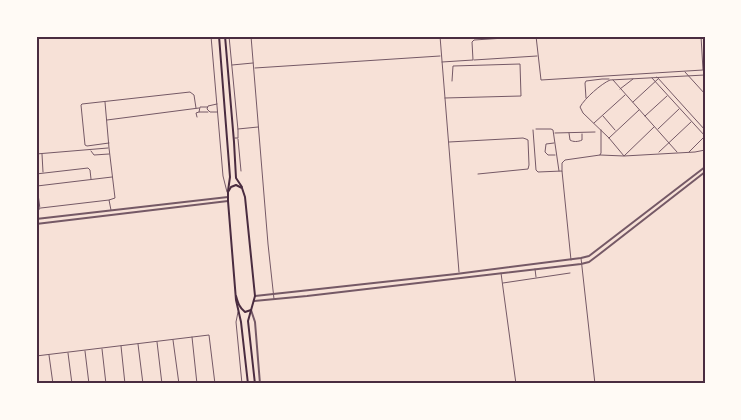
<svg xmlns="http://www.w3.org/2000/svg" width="741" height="420" font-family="Overpass,sans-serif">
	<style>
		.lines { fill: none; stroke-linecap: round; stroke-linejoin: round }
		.minor { stroke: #755966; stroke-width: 1 }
		.tertiary { stroke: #755966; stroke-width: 2 }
		.secondary { stroke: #4a2c40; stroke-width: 2 }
		.neatline { fill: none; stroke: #4a2c40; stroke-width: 2 }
	</style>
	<rect width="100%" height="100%" fill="#f7e1d7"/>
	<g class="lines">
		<g class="minor">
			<polyline points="211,36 223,176 227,192"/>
			<polyline points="229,36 238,130 238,138 235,138"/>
			<polyline points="251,36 268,244 274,299"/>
			<polyline points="440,36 459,272"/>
			<polyline points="536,36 541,80 703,70 701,36"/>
			<polyline points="474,60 537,56"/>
			<polyline points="442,62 473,60 472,42 474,40 536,36"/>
			<polyline points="232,65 253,63"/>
			<polyline points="255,68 440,56"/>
			<polyline points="685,72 705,94"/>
			<path d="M705 75 610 80C601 84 585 98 580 107L583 113 609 138 624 156 695 152 705 150"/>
			<polyline points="657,77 705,130"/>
			<polyline points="652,78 705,136 689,152"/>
			<polyline points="613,80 677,152"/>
			<polyline points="620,89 633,79"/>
			<polyline points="445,98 521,96 520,64 453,66 452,81"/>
			<polyline points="586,98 585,83 586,81 602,79 609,79"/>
			<polyline points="105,102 109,148 115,198 109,200 111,210"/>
			<polyline points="633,102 658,79"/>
			<polyline points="217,104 208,106 207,109 210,112 217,112"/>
			<polyline points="207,107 200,107 199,112 208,112"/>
			<polyline points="603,116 615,130"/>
			<polyline points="645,116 667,96"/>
			<polyline points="197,117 196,113 199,112"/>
			<polyline points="107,120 199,108"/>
			<polyline points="594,123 625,95"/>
			<polyline points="238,129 258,127"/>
			<polyline points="536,129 551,129 553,130 559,171"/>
			<polyline points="658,129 679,109"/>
			<polyline points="533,130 536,170 538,172 562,171 571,260"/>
			<polyline points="555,133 595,132"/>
			<path d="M569 133 570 140C573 142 578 142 582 140V134"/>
			<polyline points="609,138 639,110"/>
			<polyline points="238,139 241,171"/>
			<polyline points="449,142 523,138 526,139 528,140 529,165 528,169 478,174"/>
			<polyline points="109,143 87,146 85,145 81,105 82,104 190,92 194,95 196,108"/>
			<polyline points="554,143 546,144 545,152 548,155 555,155"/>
			<polyline points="91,151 94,155 109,154"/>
			<polyline points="659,152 691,122"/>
			<polyline points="36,154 108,148"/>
			<polyline points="42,154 43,172"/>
			<polyline points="600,155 624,156 654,127"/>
			<polyline points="562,171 562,163 565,160 600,155 601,153 601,130"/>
			<polyline points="36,174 88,168 90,170 91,179"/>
			<polyline points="41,208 109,200"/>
			<polyline points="36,209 40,209 37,186 112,177"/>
			<polyline points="581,258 595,384"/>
			<polyline points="535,269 536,277"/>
			<polyline points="501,273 516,384"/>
			<polyline points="503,283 570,273"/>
			<polyline points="238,312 236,322 242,384"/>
			<polyline points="192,337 197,384"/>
			<polyline points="173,340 179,384"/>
			<polyline points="157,342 162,384"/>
			<polyline points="138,344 143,384"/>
			<polyline points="121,346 125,384"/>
			<polyline points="102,349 106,384"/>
			<polyline points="85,351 89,384"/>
			<polyline points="68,353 72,384"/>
			<polyline points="49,355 53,384"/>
			<polyline points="36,356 209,335 215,384"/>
		</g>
		<g class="tertiary">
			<polyline points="36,219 228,197"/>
			<polyline points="36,224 228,201"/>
			<polyline points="255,296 456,274 581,258 589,256 705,167"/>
			<polyline points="254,301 307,296 581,264 589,262 597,256 705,172"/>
			<polyline points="251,310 255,322 260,384"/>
		</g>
		<g class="secondary">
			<polyline points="219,36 230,177 228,191"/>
			<polyline points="225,36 234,142 236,178 242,187"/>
			<path d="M236 296C238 303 239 307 245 312L251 310"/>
			<polyline points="248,384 241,322 236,300 228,201 228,192 231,187 236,185 242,188 245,197 255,296 248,321 255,384"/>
		</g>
	</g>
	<rect width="741" height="420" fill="none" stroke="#fffaf5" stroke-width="75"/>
	<rect x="38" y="38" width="666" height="344" class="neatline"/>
</svg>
